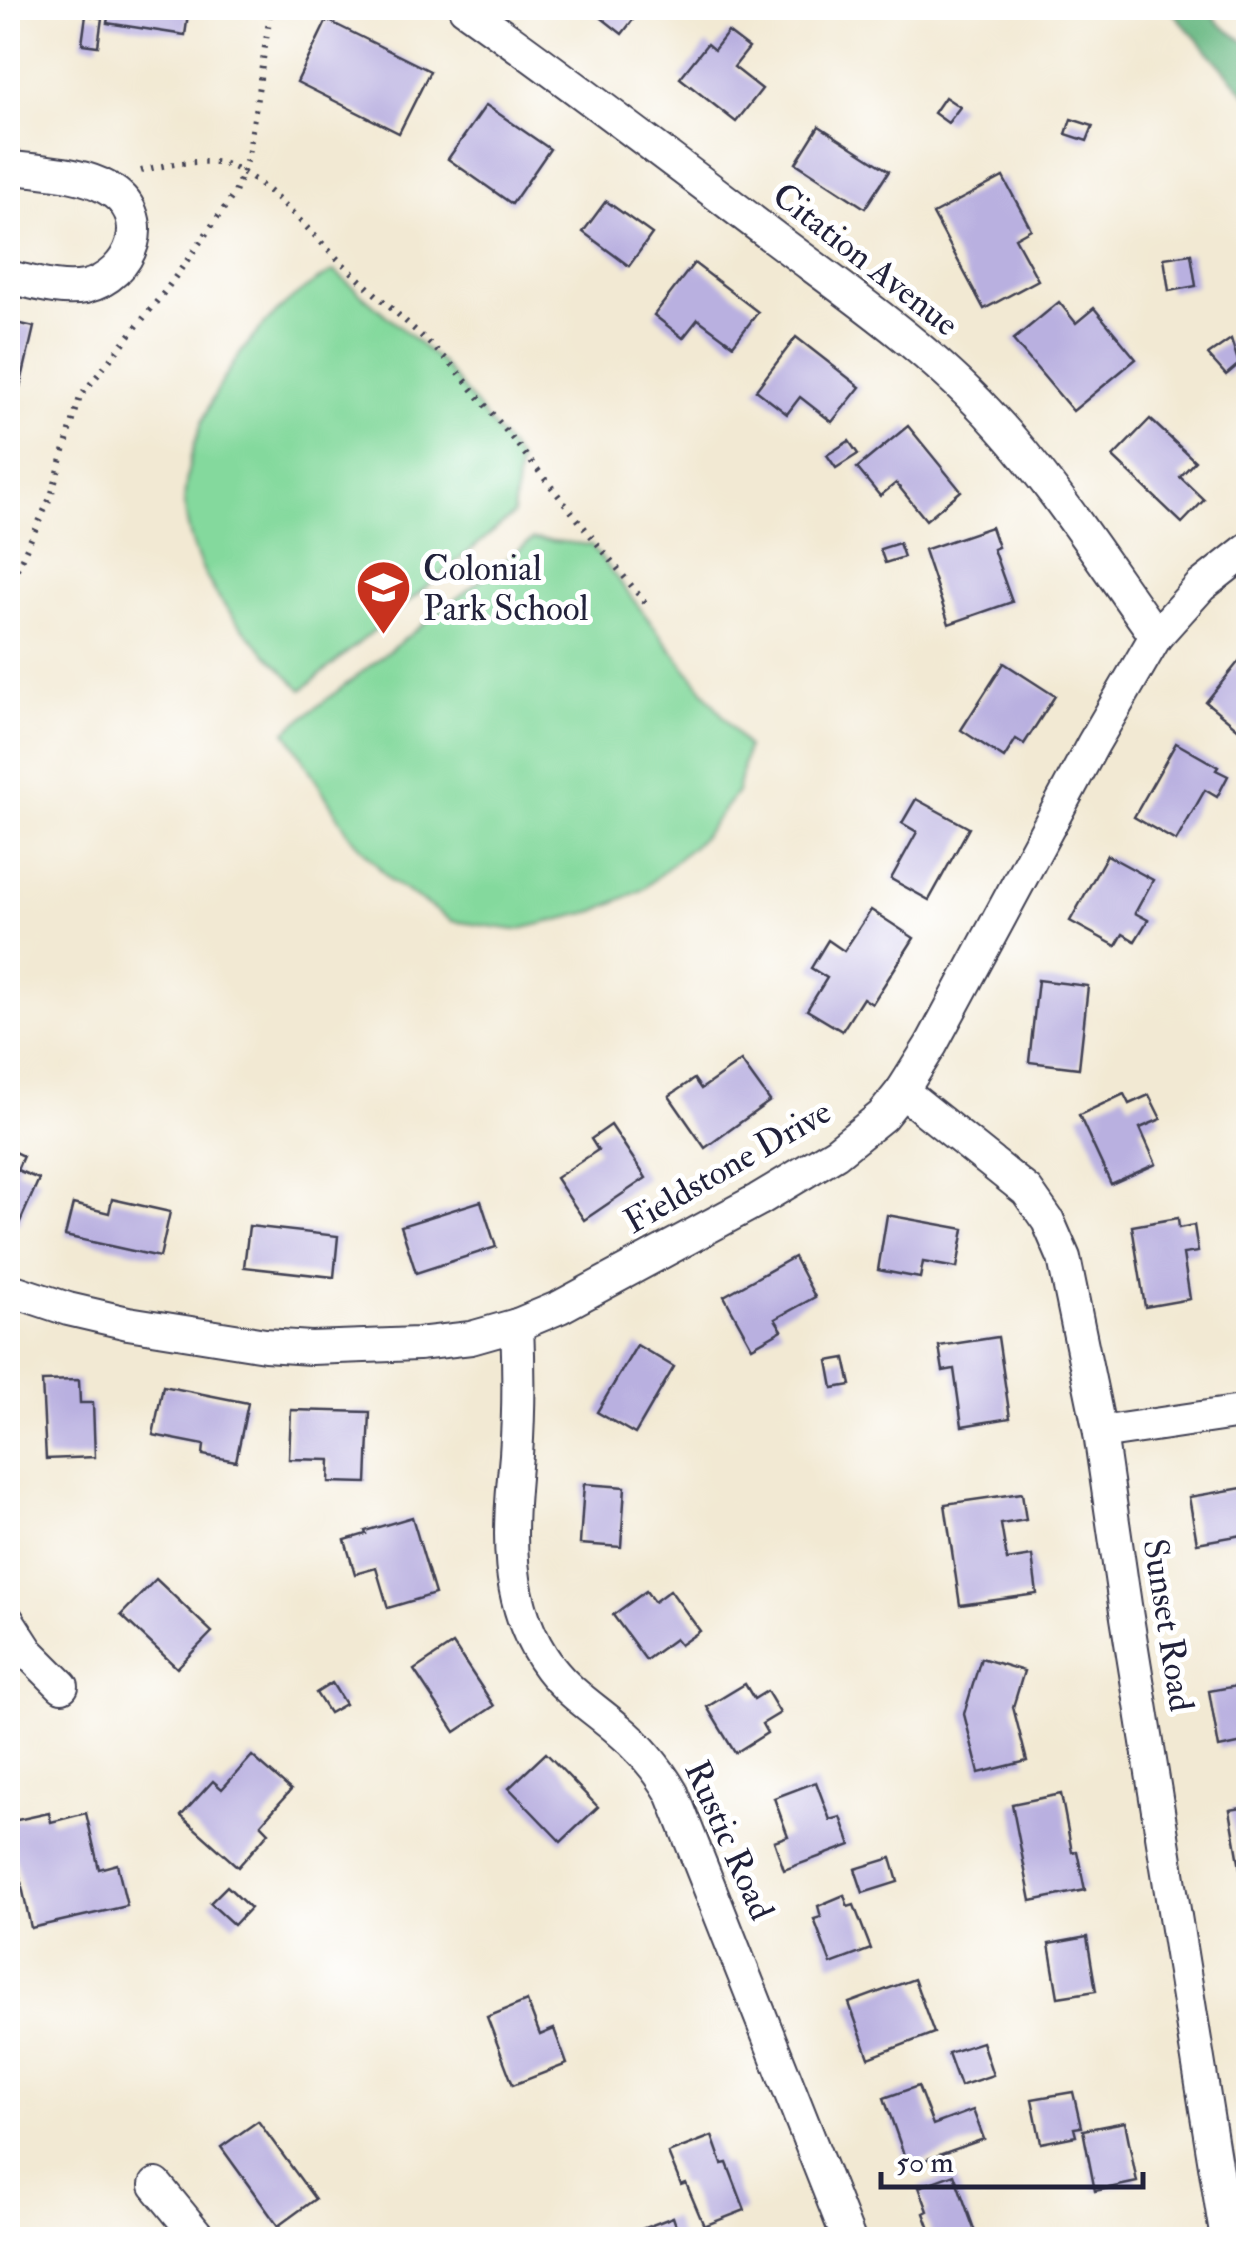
<svg xmlns="http://www.w3.org/2000/svg" width="1256" height="2247" font-family="'IM FELL Double Pica',serif">
	<style>
		.green { fill: #84d99d; stroke: #537e6c; stroke-width: 2.5 }
		.forest { fill: #6bb984; stroke: #466e60; stroke-width: 2.5 }
		.building { fill: #b9b0e0 }
		.lines { fill: none; stroke-linecap: round; stroke-linejoin: round }
		.street-casing { stroke: #414052; stroke-width: 36 }
		.path { stroke: #414052; stroke-width: 6; stroke-dasharray: 2.5 8; stroke-linecap: butt }
		.street { stroke: #fff; stroke-width: 32 }
		.labels { text-anchor: middle; stroke-width: 10; stroke-linejoin: round; paint-order: stroke }
		.street-label { font-size: 35px; fill: #22223b; stroke: #fff }
		.poi-label { font-size: 35px; fill: #22223b; stroke: #fff; text-anchor: start }
	</style>
	<rect width="100%" height="100%" fill="#fff"/>
	<filter id="ink" filterUnits="userSpaceOnUse"><feTurbulence type="fractalNoise" baseFrequency=".01" numOctaves="2"/><feDisplacementMap in="SourceGraphic" scale="20" xChannelSelector="R" yChannelSelector="G"/><feConvolveMatrix kernelMatrix="1 2 1 2 8 2 1 2 1" color-interpolation-filters="sRGB"/></filter>
	<filter id="wash" filterUnits="userSpaceOnUse"><feTurbulence type="fractalNoise" baseFrequency=".0048" numOctaves="4" result="noise"/><feDisplacementMap in="SourceGraphic" scale="40" xChannelSelector="R" yChannelSelector="G"/><feGaussianBlur stdDeviation="2.25" result="paint"/><feColorMatrix in="noise" values="0 0 0 0 0 0 0 0 0 0 0 0 0 0 0 0 0 1.4 0 .05"/><feComposite in="paint" operator="in"/></filter>
	<g filter="url(#wash)">
		<rect width="100%" height="100%" fill="#f2e9d3"/>
		<g class="green">
			<path d="M334 271 443 364 519 460 513 515 302 690C266 652 222 614 201 566 191 544 183 514 185 491 193 405 257 310 334 271Z"/>
			<polygon points="533,539 591,545 747,747 737,792 702,838 642,890 595,911 516,930 452,921 391,881 349,834 286,731"/>
		</g>
		<path class="forest" d="M1169 8H1211C1214 27 1234 32 1247 44L1248 96Z"/>
		<g id="blocks">
			<g class="building">
				<polygon points="110,8 189,8 185,35 107,23"/>
				<polygon points="589,8 642,8 622,34"/>
				<polygon points="86,15 102,18 98,46 82,44"/>
				<polygon points="327,20 430,71 399,133 297,82"/>
				<polygon points="728,32 749,48 734,67 762,89 736,122 680,78 707,44 714,50"/>
				<polygon points="945,97 960,107 948,123 934,113"/>
				<polygon points="486,105 550,149 512,204 448,159"/>
				<polygon points="1071,119 1093,126 1087,141 1066,134"/>
				<polygon points="819,126 889,171 865,208 796,163"/>
				<polygon points="1003,177 1031,229 1015,238 1038,280 984,309 933,214"/>
				<polygon points="606,201 652,234 629,266 583,232"/>
				<polygon points="1191,254 1196,286 1169,291 1164,258"/>
				<polygon points="694,263 758,312 733,345 698,319 683,338 654,315"/>
				<polygon points="1059,302 1076,323 1094,308 1136,359 1073,411 1013,340"/>
				<polygon points="8,321 34,327 15,409 8,407"/>
				<polygon points="796,337 860,387 832,422 800,397 787,414 756,390"/>
				<polygon points="1231,339 1239,364 1226,375 1208,355"/>
				<polygon points="1150,419 1195,461 1180,477 1204,500 1182,523 1113,457"/>
				<polygon points="908,426 961,491 926,520 896,483 880,496 857,468"/>
				<polygon points="849,441 858,454 836,468 827,455"/>
				<polygon points="991,527 998,547 993,549 1012,602 949,624 924,550"/>
				<polygon points="899,543 904,557 885,563 880,549"/>
				<polygon points="1248,650 1248,720 1240,730 1206,702"/>
				<polygon points="1004,663 1055,696 1024,744 1016,739 1004,758 961,730"/>
				<polygon points="1176,743 1218,767 1216,770 1228,776 1217,797 1205,790 1176,841 1134,817"/>
				<polygon points="916,799 969,828 929,900 891,879 917,832 902,823"/>
				<polygon points="1107,855 1153,880 1135,913 1148,920 1135,941 1123,934 1116,946 1070,921"/>
				<polygon points="871,910 914,938 872,1004 863,998 842,1031 807,1010 827,978 811,968 828,940 844,951"/>
				<polygon points="1038,980 1088,986 1079,1068 1029,1062"/>
				<polygon points="741,1061 770,1101 705,1148 669,1096 694,1079 701,1089"/>
				<polygon points="1124,1094 1129,1104 1149,1095 1161,1119 1140,1128 1156,1164 1111,1184 1079,1115"/>
				<polygon points="611,1125 646,1178 584,1220 556,1178 598,1150 591,1139"/>
				<polygon points="8,1149 23,1156 17,1170 39,1179 19,1224 8,1219"/>
				<polygon points="112,1199 170,1212 160,1257 65,1236 73,1204 109,1213"/>
				<polygon points="481,1201 496,1247 416,1273 401,1226"/>
				<polygon points="887,1215 964,1229 957,1268 923,1262 920,1278 878,1270"/>
				<polygon points="1178,1218 1179,1228 1194,1225 1198,1252 1183,1254 1190,1299 1145,1307 1132,1226"/>
				<polygon points="249,1226 338,1236 334,1277 244,1267"/>
				<polygon points="794,1257 815,1297 775,1319 782,1330 752,1347 724,1296"/>
				<polygon points="998,1337 1010,1418 962,1426 954,1369 943,1371 939,1346"/>
				<polygon points="637,1345 674,1367 635,1434 597,1412"/>
				<polygon points="845,1358 851,1385 833,1388 828,1361"/>
				<polygon points="79,1380 80,1403 93,1403 95,1457 46,1459 42,1381"/>
				<polygon points="163,1386 248,1403 236,1461 203,1455 204,1445 153,1435"/>
				<polygon points="291,1410 370,1412 367,1483 329,1482 330,1460 289,1459"/>
				<polygon points="584,1484 625,1487 621,1547 580,1544"/>
				<polygon points="1248,1487 1248,1534 1197,1543 1189,1497"/>
				<polygon points="1022,1493 1026,1520 1001,1524 1007,1560 1032,1556 1037,1594 960,1605 945,1504"/>
				<polygon points="412,1517 435,1594 388,1608 376,1568 355,1574 345,1540 366,1534 365,1531"/>
				<polygon points="156,1579 212,1632 177,1668 121,1615"/>
				<polygon points="670,1590 700,1631 680,1645 675,1639 646,1660 613,1615 646,1591 654,1602"/>
				<polygon points="453,1644 494,1706 455,1732 414,1670"/>
				<polygon points="981,1658 1024,1671 1013,1707 1027,1761 979,1773 964,1714"/>
				<polygon points="332,1683 345,1704 329,1713 316,1693"/>
				<polygon points="745,1684 754,1699 767,1691 780,1713 762,1724 767,1733 735,1753 707,1707"/>
				<polygon points="1248,1684 1248,1742 1219,1748 1209,1691"/>
				<polygon points="546,1753 598,1807 561,1842 509,1788"/>
				<polygon points="252,1756 291,1790 261,1824 269,1832 238,1867 181,1816 213,1781 222,1789"/>
				<polygon points="816,1782 830,1820 841,1817 851,1845 784,1870 774,1841 788,1836 774,1798"/>
				<polygon points="1061,1794 1072,1852 1077,1851 1085,1890 1031,1901 1012,1804"/>
				<polygon points="1248,1807 1248,1873 1241,1874 1230,1810"/>
				<polygon points="49,1813 51,1822 86,1813 99,1869 117,1864 127,1906 31,1928 8,1822"/>
				<polygon points="891,1858 898,1882 863,1893 855,1869"/>
				<polygon points="227,1886 250,1908 234,1925 210,1903"/>
				<polygon points="844,1895 848,1907 854,1905 871,1949 831,1964 814,1919 821,1917 818,1906"/>
				<polygon points="1087,1937 1096,1991 1058,1997 1049,1944"/>
				<polygon points="914,1979 934,2033 869,2058 849,2003"/>
				<polygon points="527,2001 540,2035 554,2029 567,2064 513,2085 487,2017"/>
				<polygon points="982,2042 993,2075 960,2086 948,2053"/>
				<polygon points="918,2086 933,2125 973,2110 984,2139 908,2166 884,2098"/>
				<polygon points="1073,2092 1081,2127 1074,2128 1076,2136 1041,2143 1032,2099"/>
				<polygon points="258,2121 315,2199 278,2226 221,2147"/>
				<polygon points="1125,2122 1137,2182 1095,2191 1083,2130"/>
				<polygon points="712,2136 722,2164 727,2163 745,2210 704,2226 686,2183 681,2185 668,2153"/>
				<polygon points="954,2174 978,2240 934,2240 924,2213 928,2211 919,2187"/>
				<polygon points="673,2217 681,2240 643,2240 639,2230"/>
			</g>
		</g>
	</g>
	<g filter="url(#ink)">
		<use href="#blocks" fill-opacity="0" stroke="#414052" stroke-width="2.5"/>
		<g class="lines">
			<defs>
				<g id="street">
					<path d="M465 8C570 82 673 161 776 239 848 293 925 346 987 412 1051 480 1102 561 1156 636"/>
					<path d="M8 167C39 172 79 172 107 188 156 215 132 276 85 287 60 292 32 282 8 277"/>
					<polyline points="902,1091 1027,1191 1048,1221 1064,1258 1100,1433 1125,1605 1227,2240"/>
					<polyline points="8,1289 68,1309 128,1323 265,1345 311,1348 418,1344 471,1338 517,1325 560,1307 758,1200 836,1153 882,1116 902,1091 931,1045 1093,744 1156,636 1201,586 1248,549"/>
					<path d="M517 1325C519 1369 519 1412 516 1455 509 1530 502 1604 550 1668 569 1693 595 1709 618 1729 640 1747 658 1769 672 1793L849 2240"/>
					<polyline points="1100,1433 1248,1411"/>
					<polyline points="8,1621 28,1652 62,1686"/>
					<polyline points="156,2185 201,2240"/>
				</g>
			</defs>
			<use href="#street" class="street-casing"/>
			<g class="path">
				<path d="M141 171C160 165 206 158 225 164 266 178 310 233 342 263 380 299 419 332 456 369L647 605"/>
				<polyline points="8,588 51,496 80,397 166,290 235,193 248,156 271,8"/>
			</g>
			<use href="#street" class="street"/>
		</g>
	</g>
	<defs>
		<symbol id="school-pin" viewBox="-11 -11 22 30"><path d="M0 17L-7.5 6A9.5 9.5 0 1 1 7.5 6Z" fill="#c8321e" stroke="#fff"/><path d="M0-5L7-2L0 1L-7-2ZM-4 1L0 2.5L4 1V4Q0 6-4 4Z" fill="#fff"/></symbol>
	</defs>
	<g fill-rule="evenodd">
		<use href="#school-pin" x="352" y="556" width="63" height="86"/>
	</g>
	<g class="labels">
		<g class="street-label">
			<text transform="translate(866 259) rotate(38)" y="12">Citation Avenue</text>
			<text transform="translate(727 1166) rotate(-30)" y="12">Fieldstone Drive</text>
			<text transform="translate(1169 1625) rotate(81)" y="12">Sunset Road</text>
			<text transform="translate(730 1840) rotate(66)" y="12">Rustic Road</text>
		</g>
		<g class="poi-label">
			<text x="423" y="580">Colonial<tspan x="423" dy="40">Park School</tspan></text>
		</g>
	</g>
	<rect width="1256" height="2247" fill="none" stroke="#fff" stroke-width="40"/>
	<path d="M881 2172v15h262v-15" fill="none" stroke="#22223b" stroke-width="5"/>
	<text x="896" y="2172" font-size="30" fill="#22223b" stroke="#ffffff" stroke-width="8" paint-order="stroke">50 m</text>
</svg>
